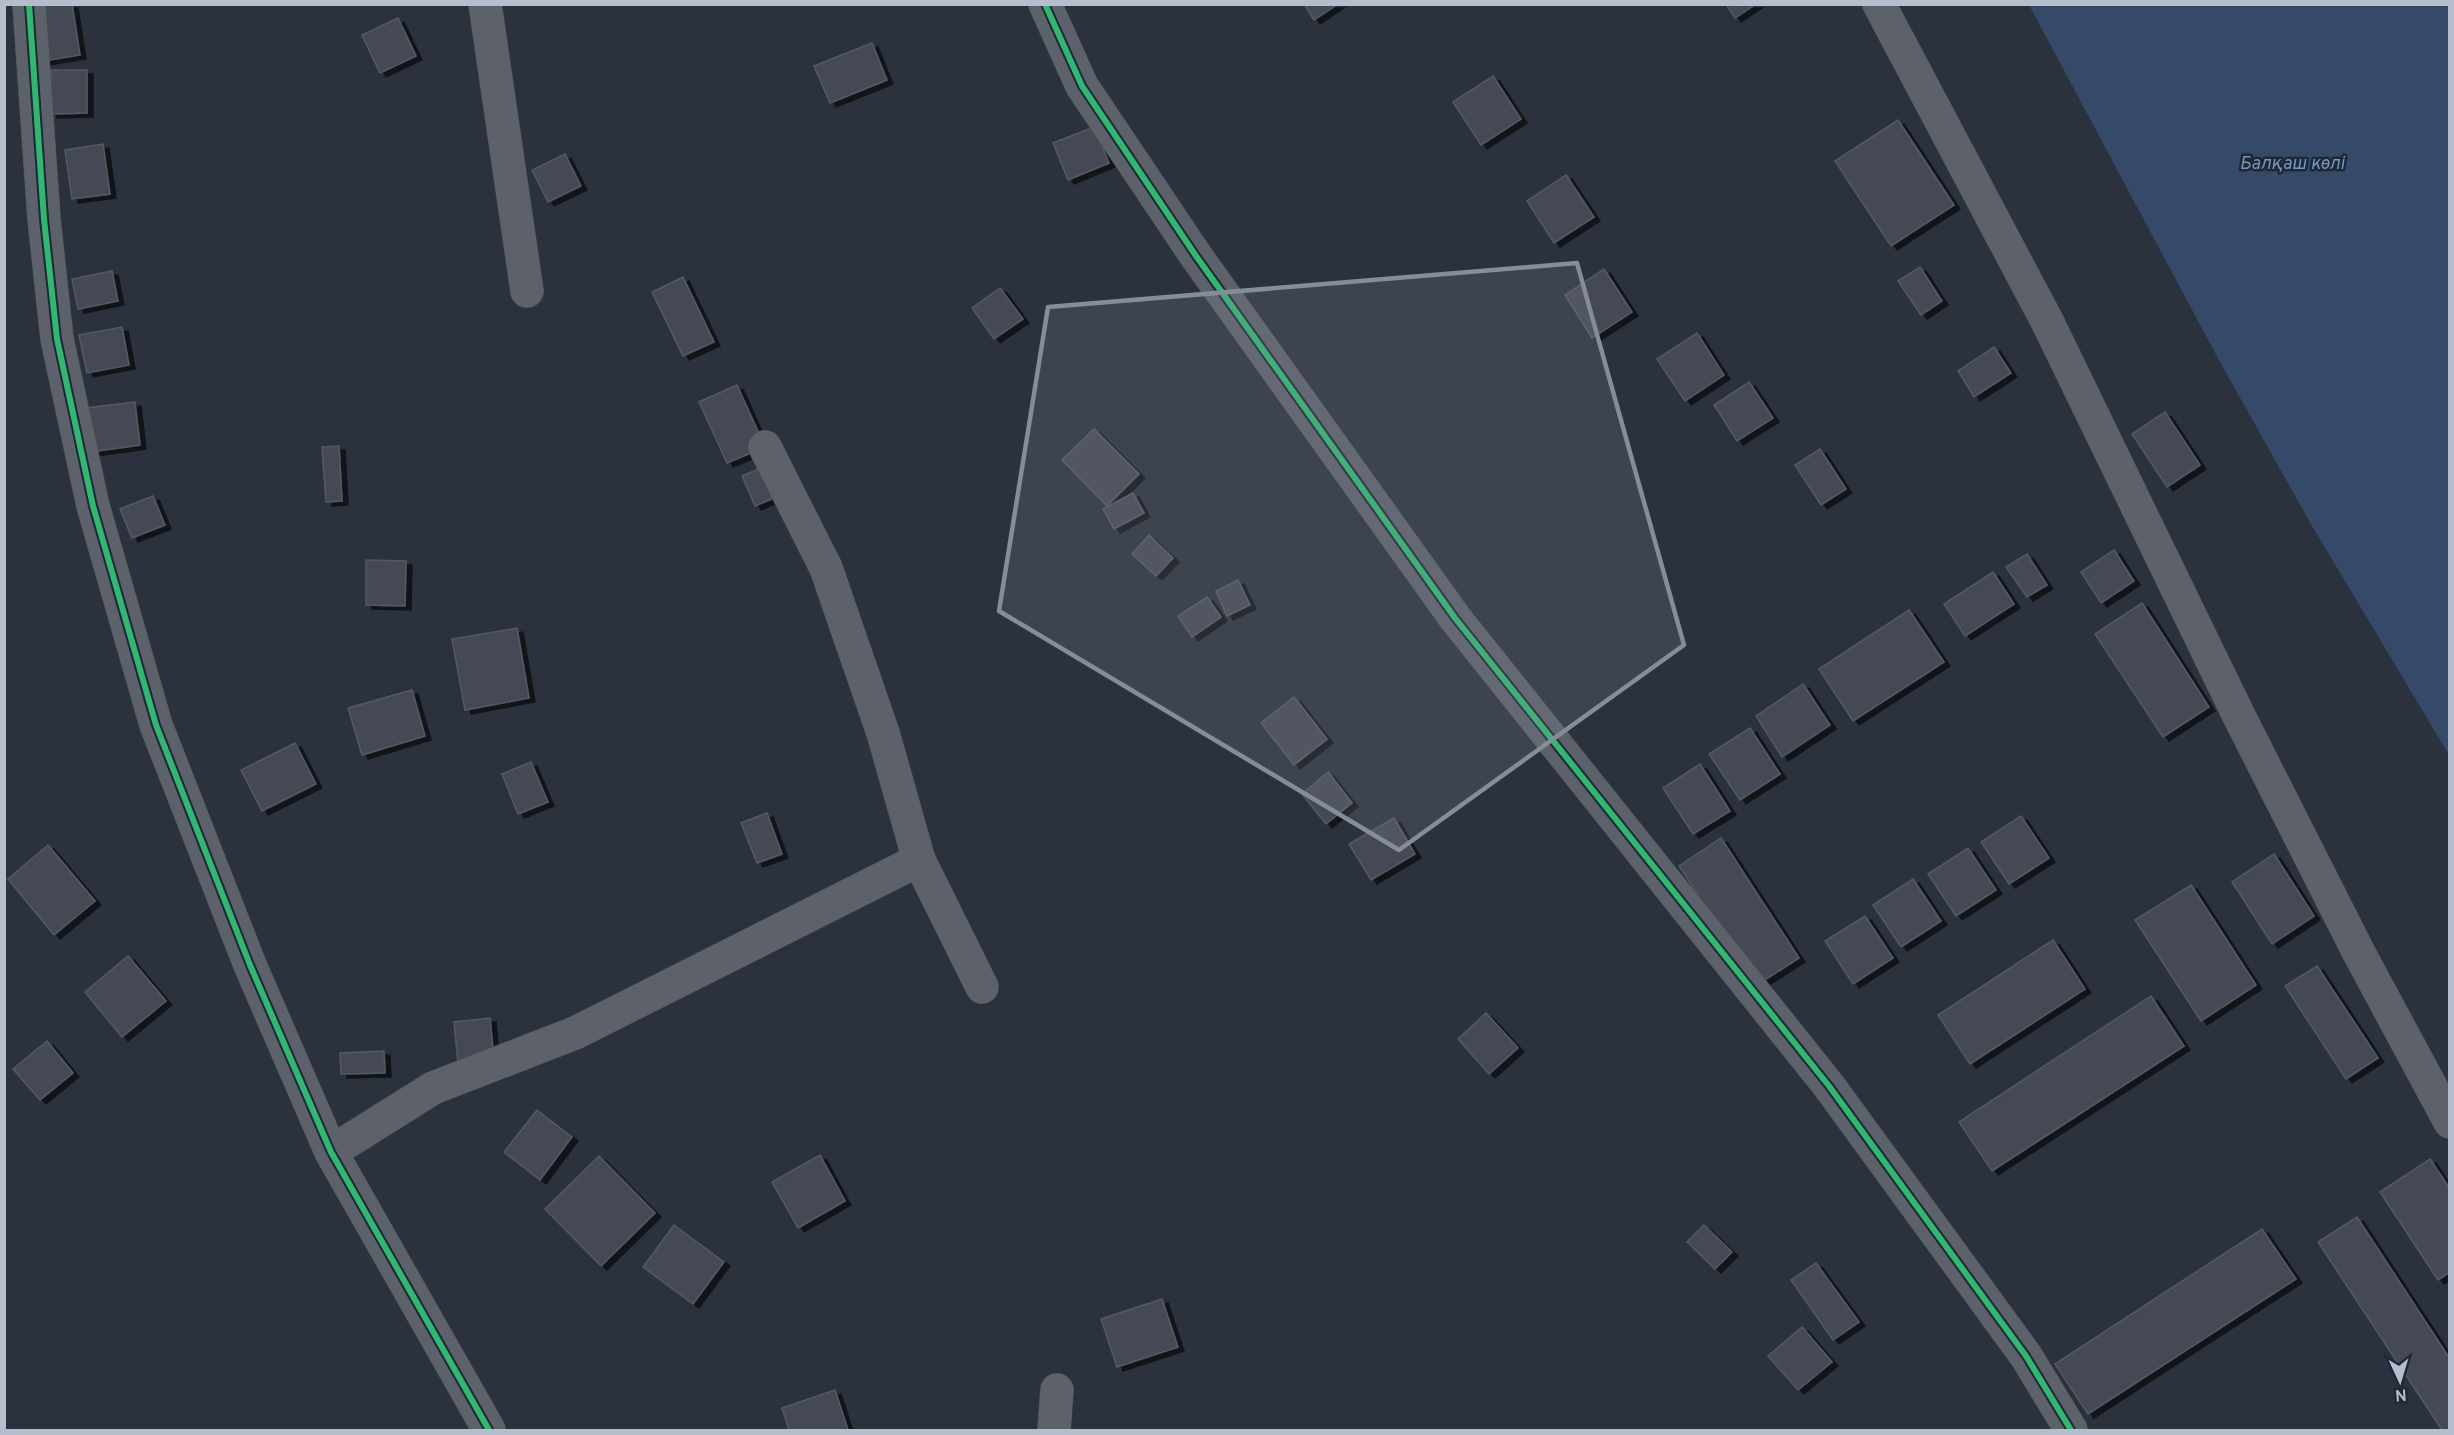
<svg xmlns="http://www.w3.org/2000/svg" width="2454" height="1435" font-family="Overpass,sans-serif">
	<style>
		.water { fill: #354a69 }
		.building { fill: #444a54; stroke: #535a64; stroke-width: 1.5; filter: url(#shadow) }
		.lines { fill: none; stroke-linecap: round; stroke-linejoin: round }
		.minor-casing { stroke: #484d55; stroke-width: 34 }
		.minor { stroke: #5c616a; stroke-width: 33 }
		.cycleway-casing { stroke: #1d2839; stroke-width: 10 }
		.cycleway { stroke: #33b770; stroke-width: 6 }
		.marked { fill: #858d9b; fill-opacity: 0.2; stroke: #858d9b; stroke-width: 4.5; stroke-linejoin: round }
		.labels { text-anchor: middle; stroke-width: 5; stroke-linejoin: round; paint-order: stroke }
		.water-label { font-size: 18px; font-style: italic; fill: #7b94b7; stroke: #1d2839 }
	</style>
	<defs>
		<filter id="shadow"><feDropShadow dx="6" dy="4" stdDeviation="0" flood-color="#0009"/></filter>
	</defs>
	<rect width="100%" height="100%" fill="#2b323d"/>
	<polygon class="water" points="2029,5 2449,5 2449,755 2312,526 2220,362"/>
	<g class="building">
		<polygon points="35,4 72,4 80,55 44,61"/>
		<polygon points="1304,4 1338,4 1314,20"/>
		<polygon points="1726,4 1756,4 1735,18"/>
		<polygon points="398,18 416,56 380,73 362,35"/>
		<polygon points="872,43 887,80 830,103 814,66"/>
		<polygon points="51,70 87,70 87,113 51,114"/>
		<polygon points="1493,76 1521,119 1481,145 1453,102"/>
		<polygon points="1898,120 1954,205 1891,246 1835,161"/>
		<polygon points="1094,127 1109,163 1068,180 1053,143"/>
		<polygon points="103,144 110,194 72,199 65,150"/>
		<polygon points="565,154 581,186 548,202 532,170"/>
		<polygon points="1566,175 1594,217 1554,243 1527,201"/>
		<polygon points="1920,267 1942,301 1921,315 1898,281"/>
		<polygon points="1604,269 1632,312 1592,338 1565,295"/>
		<polygon points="112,271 118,301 78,309 72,279"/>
		<polygon points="683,277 714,342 683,356 652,292"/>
		<polygon points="1000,288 1023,319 994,339 972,308"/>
		<polygon points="122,327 129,365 87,373 79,335"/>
		<polygon points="1697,333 1724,375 1685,401 1657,359"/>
		<polygon points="1994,347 2011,373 1974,397 1958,371"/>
		<polygon points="1749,382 1773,418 1737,441 1714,405"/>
		<polygon points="737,385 765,447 727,463 699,402"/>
		<polygon points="135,402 140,445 91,452 86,408"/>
		<polygon points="2165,412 2200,465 2167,487 2132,434"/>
		<polygon points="1094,429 1139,474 1107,506 1062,460"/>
		<polygon points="339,446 342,501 326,502 322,447"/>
		<polygon points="1820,449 1846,489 1821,505 1795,465"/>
		<polygon points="766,466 779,496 755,506 742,476"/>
		<polygon points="1133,493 1144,513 1114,529 1103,509"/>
		<polygon points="153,496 165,525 132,538 120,509"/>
		<polygon points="1149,535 1173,558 1156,576 1132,554"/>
		<polygon points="2114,550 2134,581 2101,603 2081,572"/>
		<polygon points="2027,554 2047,585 2027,597 2006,567"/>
		<polygon points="366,560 406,561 405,606 366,605"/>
		<polygon points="1993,572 2014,604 1965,636 1944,604"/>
		<polygon points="1238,580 1250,605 1227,616 1216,591"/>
		<polygon points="1207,597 1221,617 1192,637 1178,616"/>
		<polygon points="2142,603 2209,707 2163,737 2095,634"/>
		<polygon points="1909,610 1944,662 1853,721 1819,669"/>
		<polygon points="517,628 529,698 465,710 452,639"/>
		<polygon points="1803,684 1830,725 1782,757 1756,716"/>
		<polygon points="412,690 425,736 362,755 348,708"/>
		<polygon points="1294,697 1327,739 1294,765 1261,723"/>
		<polygon points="1750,728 1780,774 1740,800 1709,754"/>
		<polygon points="295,743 316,784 262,811 241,770"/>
		<polygon points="531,762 548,802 518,814 502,774"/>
		<polygon points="1700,764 1730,811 1693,834 1663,788"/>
		<polygon points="1328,772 1352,803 1326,824 1302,794"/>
		<polygon points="767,813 782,854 757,863 741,823"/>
		<polygon points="2021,816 2049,858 2009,884 1981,842"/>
		<polygon points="1394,818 1415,854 1371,880 1349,844"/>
		<polygon points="1721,838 1799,958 1757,985 1679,866"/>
		<polygon points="48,845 95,901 54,935 8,879"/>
		<polygon points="1968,848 1996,890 1956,916 1928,874"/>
		<polygon points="2274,854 2314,916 2272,944 2232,882"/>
		<polygon points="1913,879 1941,921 1901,947 1873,905"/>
		<polygon points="2191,885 2256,985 2201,1021 2135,920"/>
		<polygon points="1865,916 1893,958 1853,984 1825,941"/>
		<polygon points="2053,940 2085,989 1970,1064 1938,1015"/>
		<polygon points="128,956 166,1001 122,1037 85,992"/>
		<polygon points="2317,966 2378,1058 2346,1079 2285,986"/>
		<polygon points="2151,996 2184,1046 1992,1171 1959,1122"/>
		<polygon points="1486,1013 1518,1048 1489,1074 1458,1039"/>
		<polygon points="490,1018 494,1060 458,1063 454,1022"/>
		<polygon points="47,1041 73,1073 40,1100 13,1069"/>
		<polygon points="384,1051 385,1073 341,1074 340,1053"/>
		<polygon points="537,1110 572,1137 540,1180 504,1152"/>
		<polygon points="820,1155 845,1201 798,1228 772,1182"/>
		<polygon points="599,1156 655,1213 601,1266 545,1209"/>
		<polygon points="2430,1159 2450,1189 2450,1272 2438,1280 2380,1192"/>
		<polygon points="2357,1217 2450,1359 2450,1430 2442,1430 2318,1242"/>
		<polygon points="674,1225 724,1262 693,1304 643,1267"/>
		<polygon points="1704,1225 1732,1252 1715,1269 1687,1242"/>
		<polygon points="2262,1229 2296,1279 2088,1414 2055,1364"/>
		<polygon points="1816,1263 1859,1322 1833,1340 1791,1280"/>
		<polygon points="1162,1299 1178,1347 1117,1367 1101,1319"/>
		<polygon points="1802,1327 1832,1362 1798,1390 1768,1356"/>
		<polygon points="835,1390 848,1430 789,1430 782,1408"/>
	</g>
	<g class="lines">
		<defs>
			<g id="minor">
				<polyline points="29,4 44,219 57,339 93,506 156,725 250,965 331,1152 489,1430"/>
				<polyline points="485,4 527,291"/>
				<polyline points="1045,4 1082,86 1196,256 1455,618 1829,1086 2026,1356 2071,1430"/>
				<polyline points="1879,4 2047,321 2239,716 2359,953 2450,1122"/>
				<polyline points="765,447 826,568 883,733 919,860 982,987"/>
				<polyline points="331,1152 433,1088 575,1033 919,860"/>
				<polyline points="1054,1430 1057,1390"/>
			</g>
		</defs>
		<use href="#minor" class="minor-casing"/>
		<use href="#minor" class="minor"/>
		<defs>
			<g id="cycleway">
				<polyline points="29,4 44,219 57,339 93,506 156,725 250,965 331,1152 489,1430"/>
				<polyline points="1045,4 1082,86 1196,256 1455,618 1829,1086 2026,1356 2071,1430"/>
			</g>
		</defs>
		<use href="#cycleway" class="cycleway-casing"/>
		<use href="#cycleway" class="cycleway"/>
	</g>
	<path class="marked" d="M1577 263 1684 645 1399 850 999 611 1048 307Z"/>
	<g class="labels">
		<g class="water-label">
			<text x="2292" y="169">Балқаш көлі</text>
		</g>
	</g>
	<rect width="2454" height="1435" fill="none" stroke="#b6becd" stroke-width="12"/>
	<g transform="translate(2400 1381) rotate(176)" stroke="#1d2839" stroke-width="4.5" paint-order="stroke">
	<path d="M0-4.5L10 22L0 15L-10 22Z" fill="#b6becd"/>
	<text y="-9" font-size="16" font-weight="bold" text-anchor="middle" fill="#b6becd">N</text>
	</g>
</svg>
